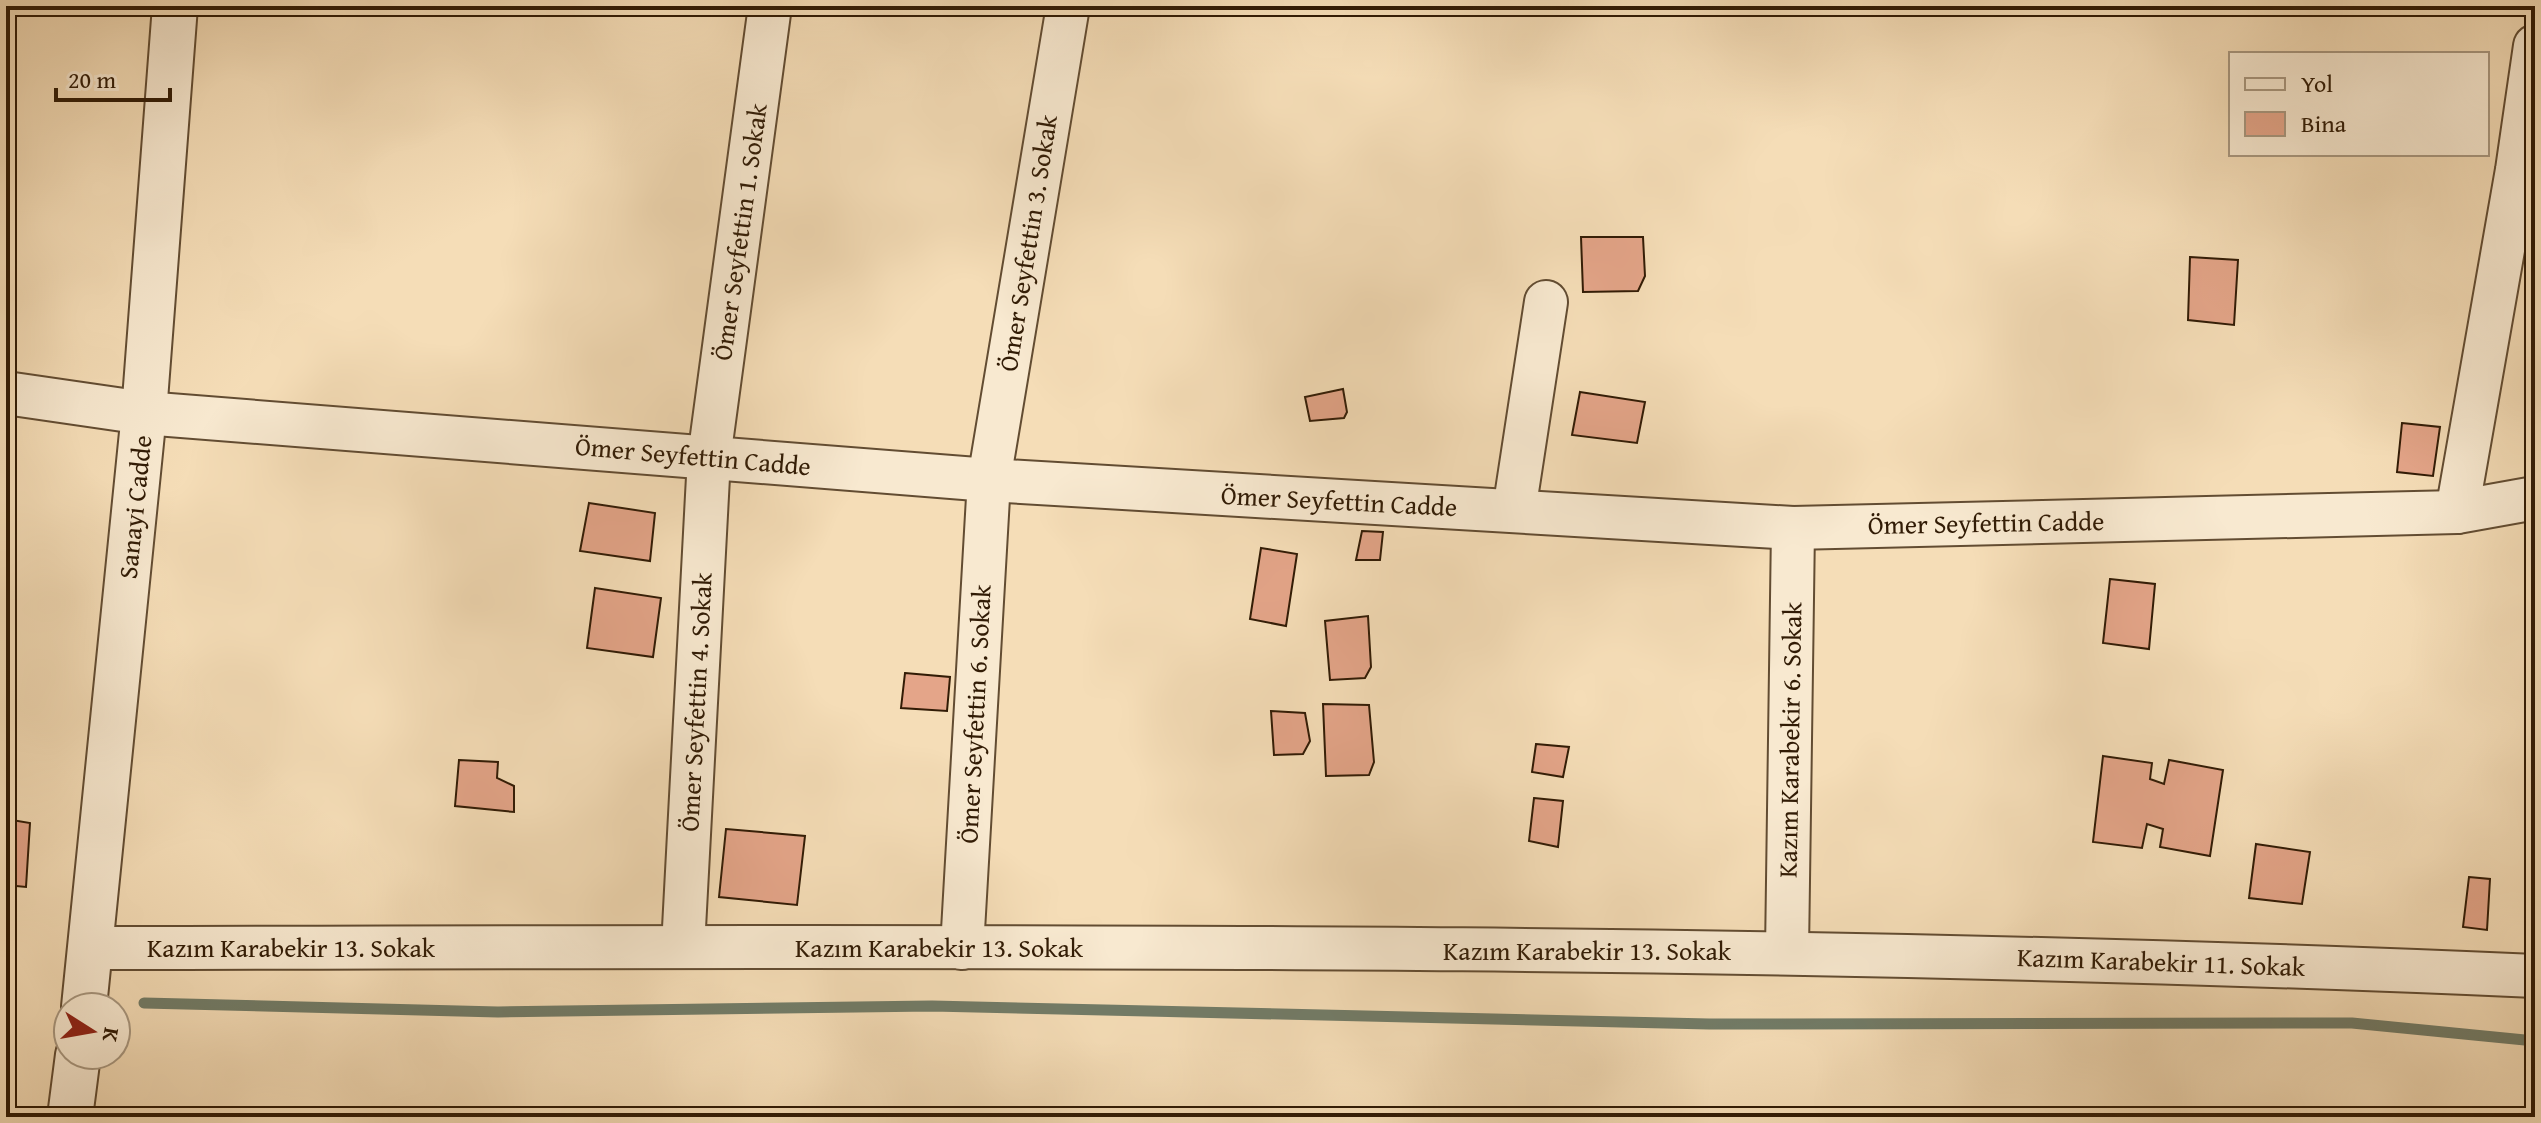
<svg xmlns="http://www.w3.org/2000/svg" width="2541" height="1123" font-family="'Gentium Book Plus',serif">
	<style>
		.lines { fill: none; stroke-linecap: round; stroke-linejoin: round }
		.stream { stroke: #727c68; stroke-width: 11 }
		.building { fill: #e4a589; stroke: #311b05; stroke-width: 2 }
		.minor-casing { stroke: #624c32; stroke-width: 46 }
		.tertiary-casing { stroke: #624c32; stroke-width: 48 }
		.minor { stroke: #f8e9d0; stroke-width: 42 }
		.tertiary { stroke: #f8e9d0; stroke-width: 44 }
		.labels { text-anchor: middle; stroke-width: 7; stroke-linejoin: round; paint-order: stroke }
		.street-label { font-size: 26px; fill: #311b05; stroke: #f8e9d0 }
	</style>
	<rect width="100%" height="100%" fill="#f5ddb7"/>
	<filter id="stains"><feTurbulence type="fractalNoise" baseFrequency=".0025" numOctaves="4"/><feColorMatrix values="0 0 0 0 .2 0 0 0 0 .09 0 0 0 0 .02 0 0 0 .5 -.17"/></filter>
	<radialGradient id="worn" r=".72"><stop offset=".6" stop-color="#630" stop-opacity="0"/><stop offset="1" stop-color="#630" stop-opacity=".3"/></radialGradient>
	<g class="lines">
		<polyline class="stream" points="144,1003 498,1012 932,1006 1709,1024 2352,1023 2535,1041"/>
	</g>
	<g class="building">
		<polygon points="1581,237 1643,237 1645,276 1638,291 1583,292"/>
		<polygon points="2190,257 2238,260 2234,325 2188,320"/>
		<polygon points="1343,389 1347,412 1344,418 1310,421 1305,397"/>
		<polygon points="1580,392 1645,402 1637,443 1572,435"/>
		<polygon points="2402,423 2440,427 2433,476 2397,472"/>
		<polygon points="589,503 655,513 650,561 580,551"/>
		<polygon points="1362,531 1383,532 1380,560 1356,560"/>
		<polygon points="1261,548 1297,554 1286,626 1250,619"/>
		<polygon points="2110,579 2155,584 2149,649 2103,643"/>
		<polygon points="595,588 661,598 653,657 587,648"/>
		<polygon points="1368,616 1371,667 1365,678 1330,680 1325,621"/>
		<polygon points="905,673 950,677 947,711 901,708"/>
		<polygon points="1323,704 1369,705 1374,762 1369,775 1326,776"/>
		<polygon points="1271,711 1305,713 1310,741 1303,754 1274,755"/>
		<polygon points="1536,744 1569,747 1563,777 1532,772"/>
		<polygon points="2103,756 2152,763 2150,779 2164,784 2169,760 2223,770 2210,856 2160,847 2163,829 2147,824 2142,848 2093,842"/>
		<polygon points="459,760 498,762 497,778 514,786 514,812 455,806"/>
		<polygon points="1534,798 1563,801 1558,847 1529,841"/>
		<polygon points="6,819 30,823 26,887 6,885"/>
		<polygon points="726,829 805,836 797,905 719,897"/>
		<polygon points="2256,844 2310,852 2302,904 2249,898"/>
		<polygon points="2469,877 2490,879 2487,930 2463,927"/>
	</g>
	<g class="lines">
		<defs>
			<g id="minor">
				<polyline points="6,393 144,413 989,480 1793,528 2457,512 2535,498"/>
				<polyline points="1514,511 1546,302"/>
				<polyline points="2457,512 2517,170 2535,46"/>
				<polyline points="683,947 709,458 770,6"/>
				<path d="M91 948C905 947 1721 940 2535 976"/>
				<polyline points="962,948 989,480 1068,6"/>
				<polyline points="1787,952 1793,528"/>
			</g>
			<g id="tertiary">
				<polyline points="84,1007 144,413 175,6"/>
				<polyline points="70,1117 78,1055"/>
			</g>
		</defs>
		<use href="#minor" class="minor-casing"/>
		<use href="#tertiary" class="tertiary-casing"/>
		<use href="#minor" class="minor"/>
		<use href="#tertiary" class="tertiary"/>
	</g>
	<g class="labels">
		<g class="street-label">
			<text transform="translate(740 232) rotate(-82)" y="9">Ömer Seyfettin 1. Sokak</text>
			<text transform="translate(1028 243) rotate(-81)" y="9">Ömer Seyfettin 3. Sokak</text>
			<text transform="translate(693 456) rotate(5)" y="9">Ömer Seyfettin Cadde</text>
			<text transform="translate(1339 501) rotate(3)" y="9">Ömer Seyfettin Cadde</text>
			<text transform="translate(135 507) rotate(-84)" y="9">Sanayi Cadde</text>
			<text transform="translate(1986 523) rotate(-1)" y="9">Ömer Seyfettin Cadde</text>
			<text transform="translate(696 702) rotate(-87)" y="9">Ömer Seyfettin 4. Sokak</text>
			<text transform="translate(975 714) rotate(-87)" y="9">Ömer Seyfettin 6. Sokak</text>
			<text transform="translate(1790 740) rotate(-89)" y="9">Kazım Karabekir 6. Sokak</text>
			<text x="291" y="957">Kazım Karabekir 13. Sokak</text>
			<text x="939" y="957">Kazım Karabekir 13. Sokak</text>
			<text x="1587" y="960">Kazım Karabekir 13. Sokak</text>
			<text transform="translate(2161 962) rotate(2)" y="9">Kazım Karabekir 11. Sokak</text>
		</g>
	</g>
	<rect width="2541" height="1123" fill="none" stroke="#f5ddb7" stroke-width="32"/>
	<rect x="8" y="8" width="2525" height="1107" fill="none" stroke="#311b05" stroke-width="4"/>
	<rect x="16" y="16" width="2509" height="1091" fill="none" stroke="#311b05" stroke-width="2"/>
	<rect x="2229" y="52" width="260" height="104" fill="#f8e9d0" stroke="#a8977f" stroke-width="2"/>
	<rect x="2245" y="78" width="40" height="12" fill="#f8e9d0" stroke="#a8977f" stroke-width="2"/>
	<text x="2301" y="92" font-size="24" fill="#311b05">Yol</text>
	<rect x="2245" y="112" width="40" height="24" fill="#e4a589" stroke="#a8977f" stroke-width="2"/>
	<text x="2301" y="132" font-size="24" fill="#311b05">Bina</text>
	<g transform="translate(92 1031) rotate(101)"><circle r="38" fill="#f8e9d0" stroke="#a8977f" stroke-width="2"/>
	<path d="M0-6L14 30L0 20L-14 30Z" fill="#8f2418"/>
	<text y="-12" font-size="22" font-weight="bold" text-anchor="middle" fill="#311b05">K</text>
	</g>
	<path d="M56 88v12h114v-12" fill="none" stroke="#311b05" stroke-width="4"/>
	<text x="68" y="88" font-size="24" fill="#311b05" stroke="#f8e9d0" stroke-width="6" paint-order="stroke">20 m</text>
	<rect width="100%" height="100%" filter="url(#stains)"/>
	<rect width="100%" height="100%" fill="url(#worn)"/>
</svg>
